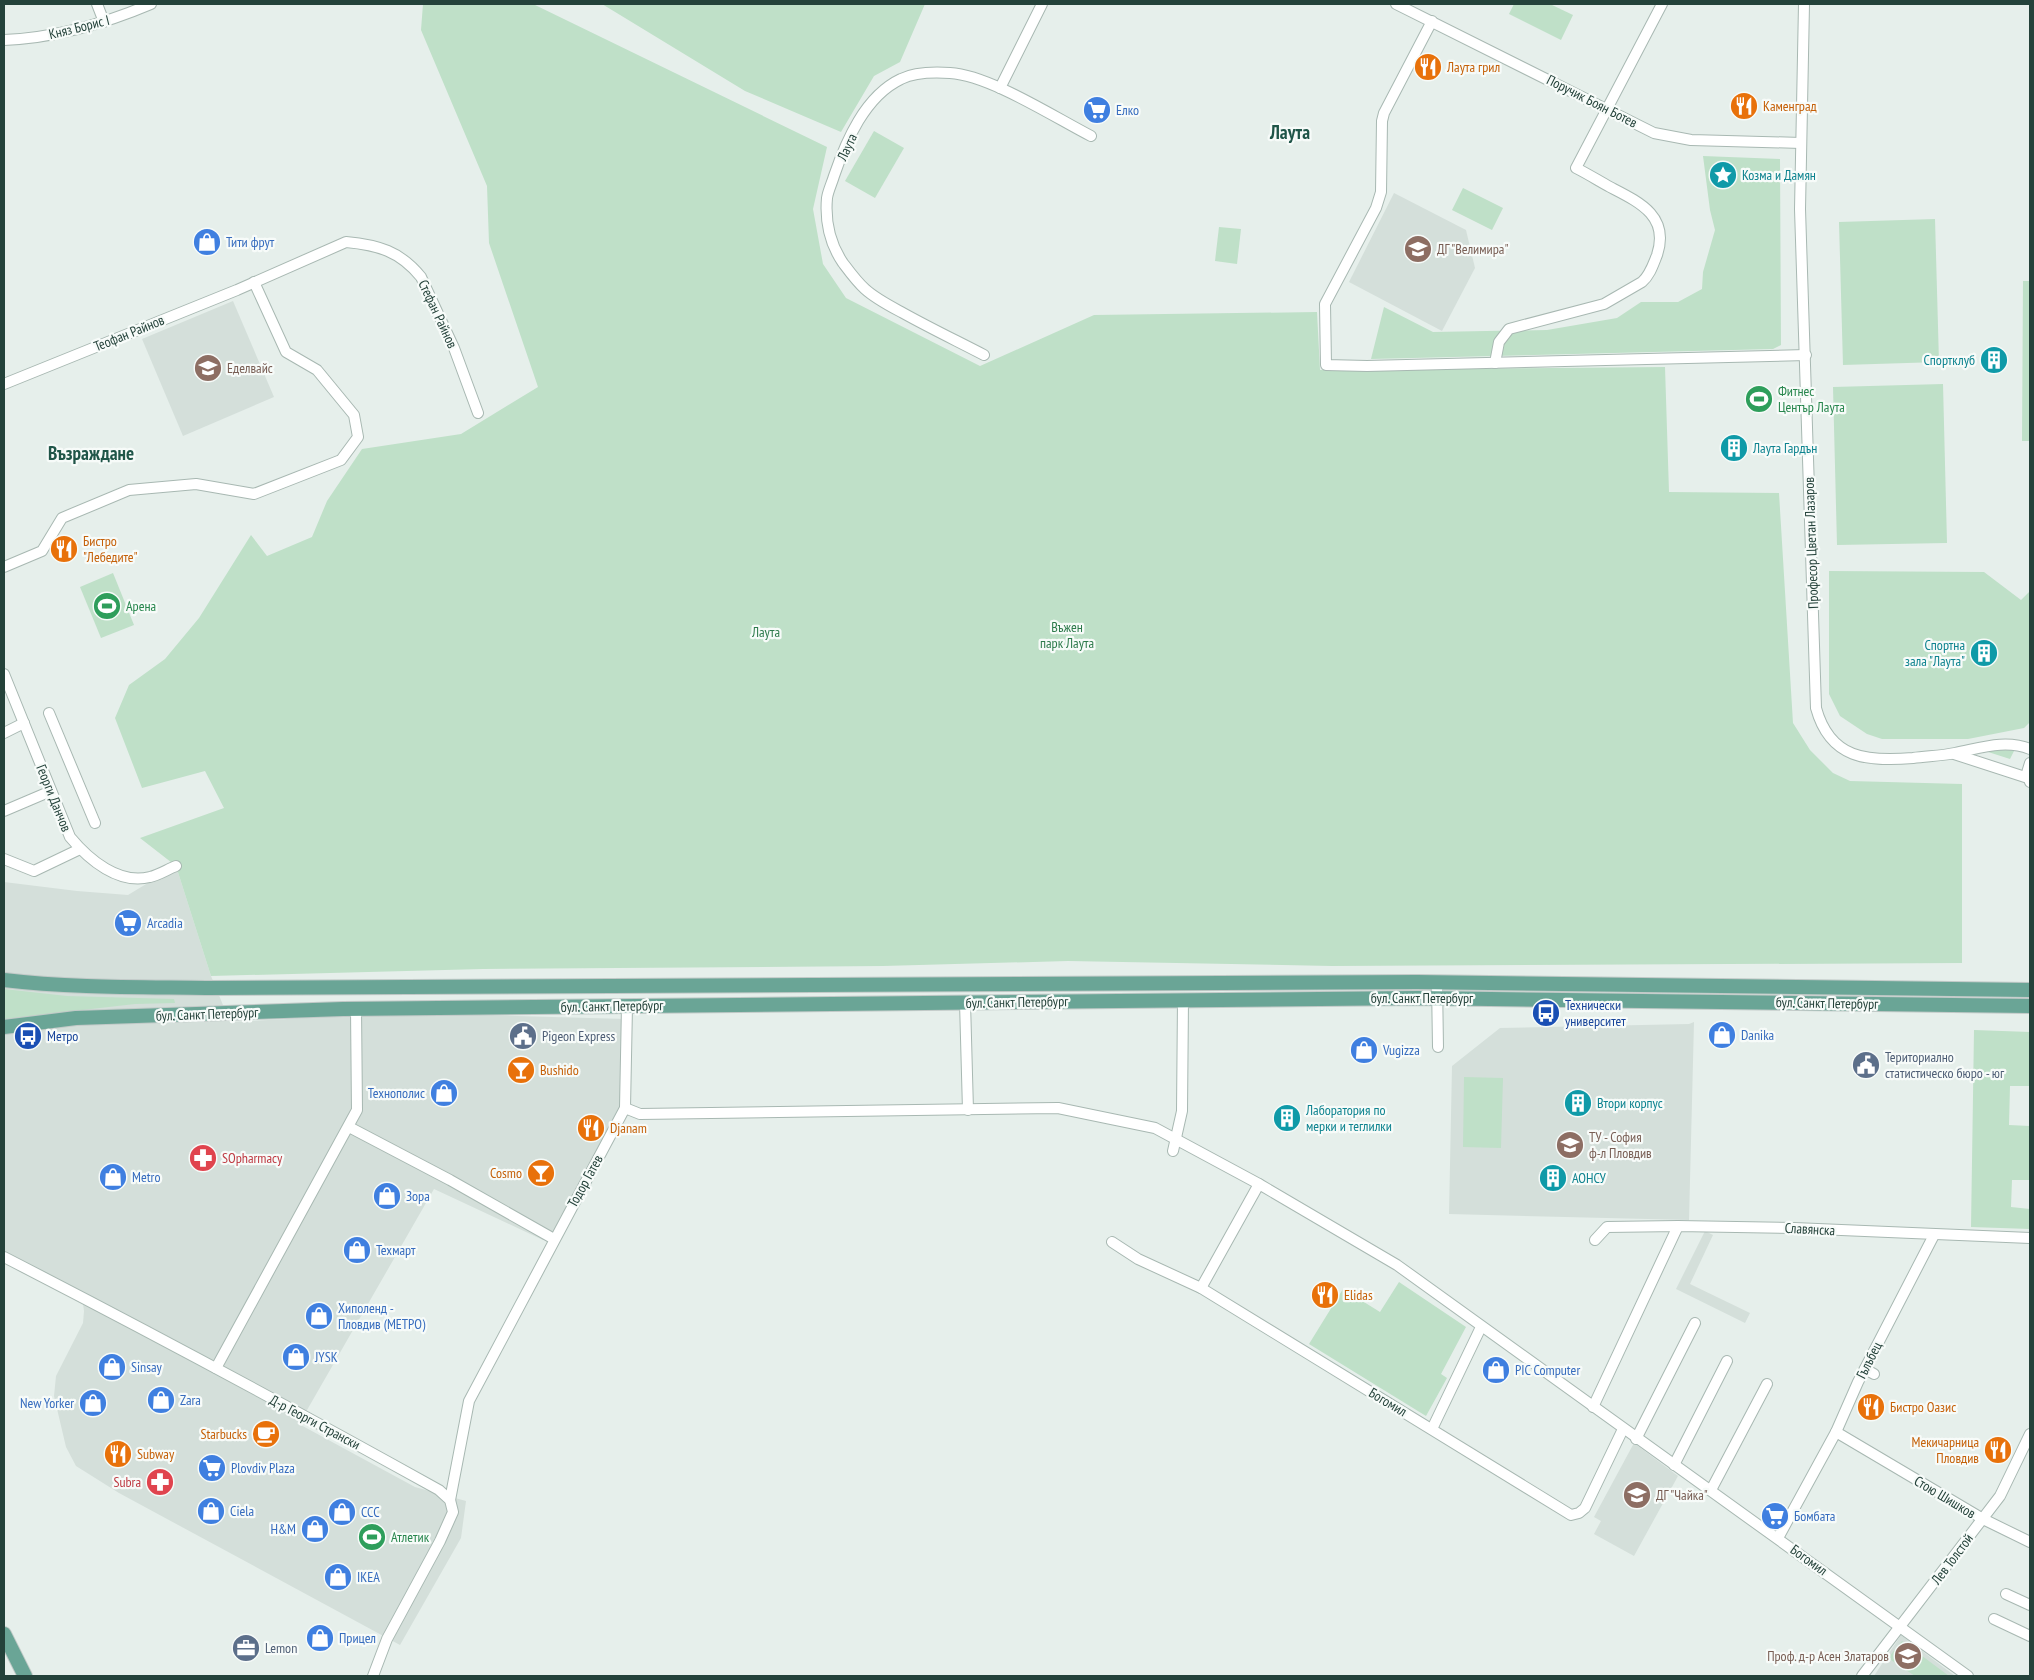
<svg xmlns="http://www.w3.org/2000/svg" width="2034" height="1680" font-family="'PT Sans Narrow',sans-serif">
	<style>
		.built { fill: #d4dfda }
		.green { fill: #bfe0c8 }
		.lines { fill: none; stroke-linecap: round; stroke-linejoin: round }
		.minor-casing { stroke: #a8b8b2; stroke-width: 12 }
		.major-casing { stroke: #c2cac8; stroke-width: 16 }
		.minor { stroke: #fff; stroke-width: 10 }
		.major { stroke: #6aa596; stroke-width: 14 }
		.labels { text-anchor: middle; stroke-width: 4.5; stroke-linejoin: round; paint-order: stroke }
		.street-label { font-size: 14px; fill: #24423a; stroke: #f7fbf9 }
		.food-label { font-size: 14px; fill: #c56008; stroke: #f7fbf9; text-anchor: start }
		.shop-label { font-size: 14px; fill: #366cbe; stroke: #f7fbf9; text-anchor: start }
		.culture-label { font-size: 14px; fill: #0d838f; stroke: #f7fbf9; text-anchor: start }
		.education-label { font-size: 14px; fill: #785e54; stroke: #f7fbf9; text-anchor: start }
		.leisure-label { font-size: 14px; fill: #27864d; stroke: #f7fbf9; text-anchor: start }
		.park-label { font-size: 14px; fill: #2d7a4b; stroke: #f7fbf9 }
		.transit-label { font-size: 14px; fill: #164399; stroke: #f7fbf9; text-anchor: start }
		.service-label { font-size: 14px; fill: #4e5e75; stroke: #f7fbf9; text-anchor: start }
		.health-label { font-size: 14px; fill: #be3a42; stroke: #f7fbf9; text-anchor: start }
		.district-label { font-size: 19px; font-weight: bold; fill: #1f5548; stroke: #f7fbf9 }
	</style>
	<rect width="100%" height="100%" fill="#e6efeb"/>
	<g class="built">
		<polygon points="1394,193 1466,230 1475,268 1442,331 1349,282"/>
		<polygon points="233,301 274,397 183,436 142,339"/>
		<polygon points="176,866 211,976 230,1022 403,1013 627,1019 625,1108 554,1239 543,1240 434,1189 299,1424 415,1487 466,1501 461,1538 400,1645 119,1493 76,1466 66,1447 54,1396 56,1376 83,1323 84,1311 82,1297 4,1257 4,882 77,891 128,895"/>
		<polygon points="1694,1022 1689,1220 1449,1214 1452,1066 1500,1028 1689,1024"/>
		<polygon points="1705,1231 1713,1235 1690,1284 1750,1313 1745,1323 1676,1289"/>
		<polygon points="1634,1443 1678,1476 1634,1556 1594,1534 1601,1521 1594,1517"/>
		<polygon points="1901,1635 1955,1676 1874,1676"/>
	</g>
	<g class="green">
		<polygon points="423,4 533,4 827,147 813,209 823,264 846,298 980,366 1094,315 1317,312 1320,370 1665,367 1669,492 1779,493 1793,723 1810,750 1833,773 1850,781 1962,784 1962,963 1332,966 1068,961 883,966 483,969 211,976 176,866 140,838 224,808 205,771 142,788 115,718 129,685 165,659 199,618 251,535 267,556 312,537 327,501 362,449 461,434 538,387 489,243 487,186 421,30"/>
		<polygon points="602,4 925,4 900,62 874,76 841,132 745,91"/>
		<polygon points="1514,4 1550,4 1573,15 1561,40 1509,14"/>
		<polygon points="874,131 904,148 875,198 845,181"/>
		<polygon points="1703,156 1780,159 1781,345 1773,349 1371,359 1384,307 1433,332 1547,330 1617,318 1641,302 1678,302 1702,289 1703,272 1715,230 1710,210"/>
		<polygon points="1463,188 1503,208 1492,230 1452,210"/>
		<polygon points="1935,219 1939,362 1843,365 1839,222"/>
		<polygon points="1219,227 1241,229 1237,264 1215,261"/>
		<polygon points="2023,281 2030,281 2030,441 2022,441"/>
		<polygon points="1943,384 1947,543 1837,545 1833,387"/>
		<polygon points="1829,571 1984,572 2021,600 2030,591 2030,722 2024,728 1968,739 1882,739 1867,734 1840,716 1829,694"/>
		<polygon points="113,573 134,625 101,638 80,587"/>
		<polygon points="2016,747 2010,759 1985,751"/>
		<polygon points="4,989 67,996 174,999 175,1003 135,1004 4,1019"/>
		<polygon points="1974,1030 2030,1032 2030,1086 2010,1086 2009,1125 2030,1126 2030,1180 2012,1180 2011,1207 2030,1209 2030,1229 1971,1227"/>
		<polygon points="1464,1077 1503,1078 1501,1148 1463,1147"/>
		<polygon points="1399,1282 1466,1327 1441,1374 1447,1378 1426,1416 1309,1344 1343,1289 1380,1312"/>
		<polygon points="1902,1641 1949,1676 1915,1676 1888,1658"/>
	</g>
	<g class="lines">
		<defs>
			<g id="minor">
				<polyline points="97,4 104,22"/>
				<polyline points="1396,4 1654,133 1691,140 1801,143"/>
				<path d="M1804 4 1800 209 1816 708C1830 759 1867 762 1913 758 1927 756 1941 756 1955 753 1981 748 2005 739 2030 749"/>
				<polyline points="1432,21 1384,113 1382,121 1381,192 1376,208 1325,304 1326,365 1367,366 1806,355"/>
				<path d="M4 40C55 38 104 24 151 4"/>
				<polyline points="1000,88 1042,4"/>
				<path d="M984 355C957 341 930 328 903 313 890 306 876 299 865 289 857 282 849 271 843 263 830 244 825 221 827 198 828 191 832 183 834 176 846 141 865 96 901 79 915 72 935 72 950 73 989 75 1054 117 1091 136"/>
				<path d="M1495 363 1499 342 1509 329 1604 304 1642 282C1650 275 1653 265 1657 255 1670 216 1639 202 1610 187 1599 181 1588 174 1576 168L1662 4"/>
				<path d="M4 384 237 290 346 242C378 245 400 251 421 277L454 348 478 413"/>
				<polyline points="4,567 42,551 62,518 129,490 196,484 254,494 341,460 358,437 354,415 317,370 286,352 254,282"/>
				<path d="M4 674 70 837C89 860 119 885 150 877 159 875 168 869 176 866"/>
				<polyline points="49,713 95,823"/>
				<polyline points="4,733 24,723"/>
				<polyline points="1954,754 2028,778"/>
				<polyline points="2030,763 2027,773 2030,782"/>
				<polyline points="4,811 51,791"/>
				<polyline points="4,859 34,871 80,849"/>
				<polyline points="1437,983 1438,1047"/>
				<polyline points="965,1002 968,1110"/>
				<polyline points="625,1108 640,1114 1058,1108 1155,1128 1259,1184 1397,1265 1968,1676"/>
				<polyline points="349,1127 450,1180 554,1239"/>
				<polyline points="1173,1151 1182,1111 1183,1000"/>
				<polyline points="1595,1240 1607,1227 1678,1226 1794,1228 2030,1238"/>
				<polyline points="1112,1242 1138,1259 1201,1288 1571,1515 1579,1513 1585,1508 1623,1429"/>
				<path d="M4 1257C150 1332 295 1410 439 1490L450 1500 453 1512 440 1541 387 1639 373 1676"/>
				<polyline points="1201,1288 1259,1184"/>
				<polyline points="216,1368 357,1110 356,1009"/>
				<polyline points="1865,1369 1874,1374"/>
				<polyline points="1593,1407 1678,1226"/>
				<polyline points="1432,1429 1481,1327"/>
				<polyline points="1836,1432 1983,1519 2030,1542"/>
				<polyline points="1636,1439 1695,1323"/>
				<polyline points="1674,1465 1727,1361"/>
				<polyline points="1711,1490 1767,1384"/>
				<polyline points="450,1500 469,1401 625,1108 627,1006"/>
				<polyline points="1778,1538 1836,1432 1858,1382 1934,1235"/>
				<polyline points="2006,1594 2030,1605"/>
				<polyline points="1994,1619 2030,1636"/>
				<polyline points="1862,1676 2000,1496 2030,1434"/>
			</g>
			<g id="major">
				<path d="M4 980C71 988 139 987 206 988L1417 982 2030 990"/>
				<polyline points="4,1027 76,1018 343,1009 1418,998 2030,1006"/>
				<polyline points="4,1634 25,1676"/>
			</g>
		</defs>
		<use href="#minor" class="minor-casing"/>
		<use href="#major" class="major-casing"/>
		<use href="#minor" class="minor"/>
		<use href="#major" class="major"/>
	</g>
	<defs>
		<symbol id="restaurant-disc" viewBox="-11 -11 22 22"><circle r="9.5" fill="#e8710a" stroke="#f7fbf9"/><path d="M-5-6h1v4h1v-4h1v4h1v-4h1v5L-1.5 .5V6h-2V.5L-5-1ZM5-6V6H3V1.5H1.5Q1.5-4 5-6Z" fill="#fff"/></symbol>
		<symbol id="supermarket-disc" viewBox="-11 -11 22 22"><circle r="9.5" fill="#3f7fe0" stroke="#f7fbf9"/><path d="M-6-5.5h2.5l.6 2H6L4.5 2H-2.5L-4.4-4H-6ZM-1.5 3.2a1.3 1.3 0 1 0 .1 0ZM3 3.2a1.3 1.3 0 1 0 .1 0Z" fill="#fff"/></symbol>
		<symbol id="sight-disc" viewBox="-11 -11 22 22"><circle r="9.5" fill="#0f9aa8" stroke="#f7fbf9"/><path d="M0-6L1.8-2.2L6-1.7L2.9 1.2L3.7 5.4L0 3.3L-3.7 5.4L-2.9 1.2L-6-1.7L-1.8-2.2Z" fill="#fff"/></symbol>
		<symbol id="shop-disc" viewBox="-11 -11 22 22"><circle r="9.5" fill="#3f7fe0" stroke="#f7fbf9"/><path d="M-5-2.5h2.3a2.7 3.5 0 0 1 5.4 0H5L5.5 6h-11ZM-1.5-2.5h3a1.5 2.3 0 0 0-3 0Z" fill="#fff"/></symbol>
		<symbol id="school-disc" viewBox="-11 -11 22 22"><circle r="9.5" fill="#8d6e63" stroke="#f7fbf9"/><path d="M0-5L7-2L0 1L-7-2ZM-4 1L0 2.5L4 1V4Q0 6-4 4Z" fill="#fff"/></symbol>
		<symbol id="building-disc" viewBox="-11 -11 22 22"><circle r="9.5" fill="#0f9aa8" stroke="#f7fbf9"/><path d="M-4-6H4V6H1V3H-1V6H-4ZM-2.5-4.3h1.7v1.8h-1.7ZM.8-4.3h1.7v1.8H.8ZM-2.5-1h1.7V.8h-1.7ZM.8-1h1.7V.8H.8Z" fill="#fff"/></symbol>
		<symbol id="stadium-disc" viewBox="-11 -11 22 22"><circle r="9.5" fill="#2e9e5b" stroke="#f7fbf9"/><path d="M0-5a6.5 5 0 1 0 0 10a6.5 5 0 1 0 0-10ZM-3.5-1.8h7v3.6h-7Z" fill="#fff"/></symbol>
		<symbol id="bus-disc" viewBox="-11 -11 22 22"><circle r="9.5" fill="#1a4fb4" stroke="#f7fbf9"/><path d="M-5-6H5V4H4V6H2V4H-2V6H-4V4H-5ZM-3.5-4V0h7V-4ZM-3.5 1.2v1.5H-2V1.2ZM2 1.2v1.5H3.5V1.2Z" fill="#fff"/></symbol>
		<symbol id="civic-disc" viewBox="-11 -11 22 22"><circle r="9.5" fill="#5c6f8a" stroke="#f7fbf9"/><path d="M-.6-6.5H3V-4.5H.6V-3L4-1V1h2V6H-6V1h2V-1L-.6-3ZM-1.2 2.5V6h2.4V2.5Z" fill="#fff"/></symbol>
		<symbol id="bar-disc" viewBox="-11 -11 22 22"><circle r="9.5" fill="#e8710a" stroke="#f7fbf9"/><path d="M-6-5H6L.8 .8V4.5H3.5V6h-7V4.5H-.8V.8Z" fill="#fff"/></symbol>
		<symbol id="university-disc" viewBox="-11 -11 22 22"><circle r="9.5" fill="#8d6e63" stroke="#f7fbf9"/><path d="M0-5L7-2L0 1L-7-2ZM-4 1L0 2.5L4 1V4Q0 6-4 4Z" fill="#fff"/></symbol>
		<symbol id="pharmacy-disc" viewBox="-11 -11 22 22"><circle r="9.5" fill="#e0444e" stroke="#f7fbf9"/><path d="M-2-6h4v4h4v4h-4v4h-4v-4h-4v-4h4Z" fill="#fff"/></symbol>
		<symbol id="cafe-disc" viewBox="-11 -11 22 22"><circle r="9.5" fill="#e8710a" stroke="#f7fbf9"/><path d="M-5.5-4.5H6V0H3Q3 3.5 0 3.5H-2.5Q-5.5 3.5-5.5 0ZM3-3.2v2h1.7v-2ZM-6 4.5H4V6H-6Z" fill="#fff"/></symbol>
		<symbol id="office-disc" viewBox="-11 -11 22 22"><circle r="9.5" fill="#5c6f8a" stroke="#f7fbf9"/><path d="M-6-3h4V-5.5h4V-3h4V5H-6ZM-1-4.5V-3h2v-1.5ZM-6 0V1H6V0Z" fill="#fff"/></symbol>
	</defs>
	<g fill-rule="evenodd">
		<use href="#restaurant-disc" x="1412" y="51" width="32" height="32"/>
		<use href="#restaurant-disc" x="1728" y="90" width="32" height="32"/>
		<use href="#supermarket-disc" x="1081" y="94" width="32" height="32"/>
		<use href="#sight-disc" x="1707" y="159" width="32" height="32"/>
		<use href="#shop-disc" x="191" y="226" width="32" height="32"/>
		<use href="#school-disc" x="1402" y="233" width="32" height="32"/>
		<use href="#building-disc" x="1978" y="344" width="32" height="32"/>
		<use href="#school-disc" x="192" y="352" width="32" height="32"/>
		<use href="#stadium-disc" x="1743" y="383" width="32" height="32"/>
		<use href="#building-disc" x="1718" y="432" width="32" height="32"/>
		<use href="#restaurant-disc" x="48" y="533" width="32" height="32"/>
		<use href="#stadium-disc" x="91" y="590" width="32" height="32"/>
		<use href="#building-disc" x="1968" y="637" width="32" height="32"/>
		<use href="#supermarket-disc" x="112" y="907" width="32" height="32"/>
		<use href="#bus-disc" x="1530" y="997" width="32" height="32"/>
		<use href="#shop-disc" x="1706" y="1019" width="32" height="32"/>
		<use href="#bus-disc" x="12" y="1020" width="32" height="32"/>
		<use href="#civic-disc" x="507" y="1020" width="32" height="32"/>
		<use href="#shop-disc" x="1348" y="1034" width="32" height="32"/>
		<use href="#civic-disc" x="1850" y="1049" width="32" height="32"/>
		<use href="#bar-disc" x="505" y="1054" width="32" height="32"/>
		<use href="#shop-disc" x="428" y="1077" width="32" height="32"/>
		<use href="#building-disc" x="1562" y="1087" width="32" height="32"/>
		<use href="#building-disc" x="1271" y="1102" width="32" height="32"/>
		<use href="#restaurant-disc" x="575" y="1112" width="32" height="32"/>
		<use href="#university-disc" x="1554" y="1129" width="32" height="32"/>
		<use href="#pharmacy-disc" x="187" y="1142" width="32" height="32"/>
		<use href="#bar-disc" x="525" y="1157" width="32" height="32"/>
		<use href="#shop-disc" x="97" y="1161" width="32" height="32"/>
		<use href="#building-disc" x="1537" y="1162" width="32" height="32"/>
		<use href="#shop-disc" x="371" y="1180" width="32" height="32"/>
		<use href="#shop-disc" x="341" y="1234" width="32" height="32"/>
		<use href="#restaurant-disc" x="1309" y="1279" width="32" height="32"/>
		<use href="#shop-disc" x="303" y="1300" width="32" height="32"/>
		<use href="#shop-disc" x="280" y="1341" width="32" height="32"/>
		<use href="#shop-disc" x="96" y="1351" width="32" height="32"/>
		<use href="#shop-disc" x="1480" y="1354" width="32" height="32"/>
		<use href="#shop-disc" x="145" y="1384" width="32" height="32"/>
		<use href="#shop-disc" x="77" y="1387" width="32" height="32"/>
		<use href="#restaurant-disc" x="1855" y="1391" width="32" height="32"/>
		<use href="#cafe-disc" x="250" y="1418" width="32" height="32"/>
		<use href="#restaurant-disc" x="1982" y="1434" width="32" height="32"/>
		<use href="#restaurant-disc" x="102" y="1438" width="32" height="32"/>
		<use href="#supermarket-disc" x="196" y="1452" width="32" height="32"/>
		<use href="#pharmacy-disc" x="144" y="1466" width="32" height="32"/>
		<use href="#school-disc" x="1621" y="1479" width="32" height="32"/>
		<use href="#shop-disc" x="195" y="1495" width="32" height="32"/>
		<use href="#shop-disc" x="326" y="1496" width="32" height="32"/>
		<use href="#supermarket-disc" x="1759" y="1500" width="32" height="32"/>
		<use href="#shop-disc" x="299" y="1513" width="32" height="32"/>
		<use href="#stadium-disc" x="356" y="1521" width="32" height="32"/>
		<use href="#shop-disc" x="322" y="1561" width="32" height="32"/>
		<use href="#shop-disc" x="304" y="1622" width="32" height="32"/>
		<use href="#office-disc" x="230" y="1632" width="32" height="32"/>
		<use href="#school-disc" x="1892" y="1640" width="32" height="32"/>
	</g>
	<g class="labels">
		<g class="street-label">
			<text transform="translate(79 27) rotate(-14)" y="5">Княз Борис I</text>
			<text transform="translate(1592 101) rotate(27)" y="5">Поручик Боян Ботев</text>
			<text transform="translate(847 147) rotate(-65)" y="5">Лаута</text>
			<text transform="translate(438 314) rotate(65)" y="5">Стефан Райнов</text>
			<text transform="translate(129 333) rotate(-22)" y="5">Теофан Райнов</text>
			<text transform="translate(1811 543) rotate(-92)" y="5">Професор Цветан Лазаров</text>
			<text transform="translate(54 798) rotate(68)" y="5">Георги Данчов</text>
			<text x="1422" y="1003">бул. Санкт Петербург</text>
			<text transform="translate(1017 1002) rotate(-1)" y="5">бул. Санкт Петербург</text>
			<text transform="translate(1827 1003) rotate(1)" y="5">бул. Санкт Петербург</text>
			<text transform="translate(612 1006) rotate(-1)" y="5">бул. Санкт Петербург</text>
			<text transform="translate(207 1014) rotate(-2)" y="5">бул. Санкт Петербург</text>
			<text transform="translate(585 1181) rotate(-61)" y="5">Тодор Гатев</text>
			<text transform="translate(1810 1229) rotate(3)" y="5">Славянска</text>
			<text transform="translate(1869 1360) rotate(-63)" y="5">Гълъбец</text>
			<text transform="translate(1388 1402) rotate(31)" y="5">Богомил</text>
			<text transform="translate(315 1422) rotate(28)" y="5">Д-р Георги Странски</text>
			<text transform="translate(1945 1497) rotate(31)" y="5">Стою Шишков</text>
			<text transform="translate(1952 1559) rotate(-53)" y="5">Лев Толстой</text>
			<text transform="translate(1809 1560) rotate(36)" y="5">Богомил</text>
		</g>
		<g class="food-label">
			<text x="1447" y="72">Лаута грил</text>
			<text x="1763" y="111">Каменград</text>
			<text x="83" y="546">Бистро<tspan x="83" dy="16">"Лебедите"</tspan></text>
			<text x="540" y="1075">Bushido</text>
			<text x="610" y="1133">Djanam</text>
			<text x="522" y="1178" text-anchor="end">Cosmo</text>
			<text x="1344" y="1300">Elidas</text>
			<text x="1890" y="1412">Бистро Оазис</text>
			<text x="247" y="1439" text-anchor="end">Starbucks</text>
			<text x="1979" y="1447" text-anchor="end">Мекичарница<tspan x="1979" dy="16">Пловдив</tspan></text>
			<text x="137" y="1459">Subway</text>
		</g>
		<g class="shop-label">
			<text x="1116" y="115">Елко</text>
			<text x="226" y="247">Тити фрут</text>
			<text x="147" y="928">Arcadia</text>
			<text x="1741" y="1040">Danika</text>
			<text x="1383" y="1055">Vugizza</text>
			<text x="425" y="1098" text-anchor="end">Технополис</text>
			<text x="132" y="1182">Metro</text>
			<text x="406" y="1201">Зора</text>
			<text x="376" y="1255">Техмарт</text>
			<text x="338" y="1313">Хиполенд -<tspan x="338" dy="16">Пловдив (МЕТРО)</tspan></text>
			<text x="315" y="1362">JYSK</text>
			<text x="131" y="1372">Sinsay</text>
			<text x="1515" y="1375">PIC Computer</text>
			<text x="180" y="1405">Zara</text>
			<text x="74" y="1408" text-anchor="end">New Yorker</text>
			<text x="231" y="1473">Plovdiv Plaza</text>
			<text x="230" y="1516">Ciela</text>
			<text x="361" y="1517">CCC</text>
			<text x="1794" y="1521">Бомбата</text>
			<text x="296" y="1534" text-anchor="end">H&amp;M</text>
			<text x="357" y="1582">IKEA</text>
			<text x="339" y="1643">Прицел</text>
		</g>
		<g class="culture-label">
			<text x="1742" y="180">Козма и Дамян</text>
			<text x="1975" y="365" text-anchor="end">Спортклуб</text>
			<text x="1753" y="453">Лаута Гардън</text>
			<text x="1965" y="650" text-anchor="end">Спортна<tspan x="1965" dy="16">зала "Лаута"</tspan></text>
			<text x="1597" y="1108">Втори корпус</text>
			<text x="1306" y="1115">Лаборатория по<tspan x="1306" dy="16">мерки и теглилки</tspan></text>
			<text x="1572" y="1183">АОНСУ</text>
		</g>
		<g class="education-label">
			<text x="1437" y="254">ДГ "Велимира"</text>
			<text x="227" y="373">Еделвайс</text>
			<text x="1589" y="1142">ТУ - София<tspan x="1589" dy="16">ф-л Пловдив</tspan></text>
			<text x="1656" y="1500">ДГ "Чайка"</text>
			<text x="1889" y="1661" text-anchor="end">Проф. д-р Асен Златаров</text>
		</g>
		<g class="leisure-label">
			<text x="1778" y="396">Фитнес<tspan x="1778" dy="16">Център Лаута</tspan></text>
			<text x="126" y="611">Арена</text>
			<text x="391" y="1542">Атлетик</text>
		</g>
		<g class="park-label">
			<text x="1067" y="632">Въжен<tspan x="1067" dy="16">парк Лаута</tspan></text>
			<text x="766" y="637">Лаута</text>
		</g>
		<g class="transit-label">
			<text x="1565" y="1010">Технически<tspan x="1565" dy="16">университет</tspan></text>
			<text x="47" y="1041">Метро</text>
		</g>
		<g class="service-label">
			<text x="542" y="1041">Pigeon Express</text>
			<text x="1885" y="1062">Териториално<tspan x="1885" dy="16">статистическо бюро - юг</tspan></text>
			<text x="265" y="1653">Lemon</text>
		</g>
		<g class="health-label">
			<text x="222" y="1163">SOpharmacy</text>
			<text x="141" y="1487" text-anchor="end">Subra</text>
		</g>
		<g class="district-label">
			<text x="1290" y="139">Лаута</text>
			<text x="91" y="460">Възраждане</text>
		</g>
	</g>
	<rect width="2034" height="1680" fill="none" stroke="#24423a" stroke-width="10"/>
</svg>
